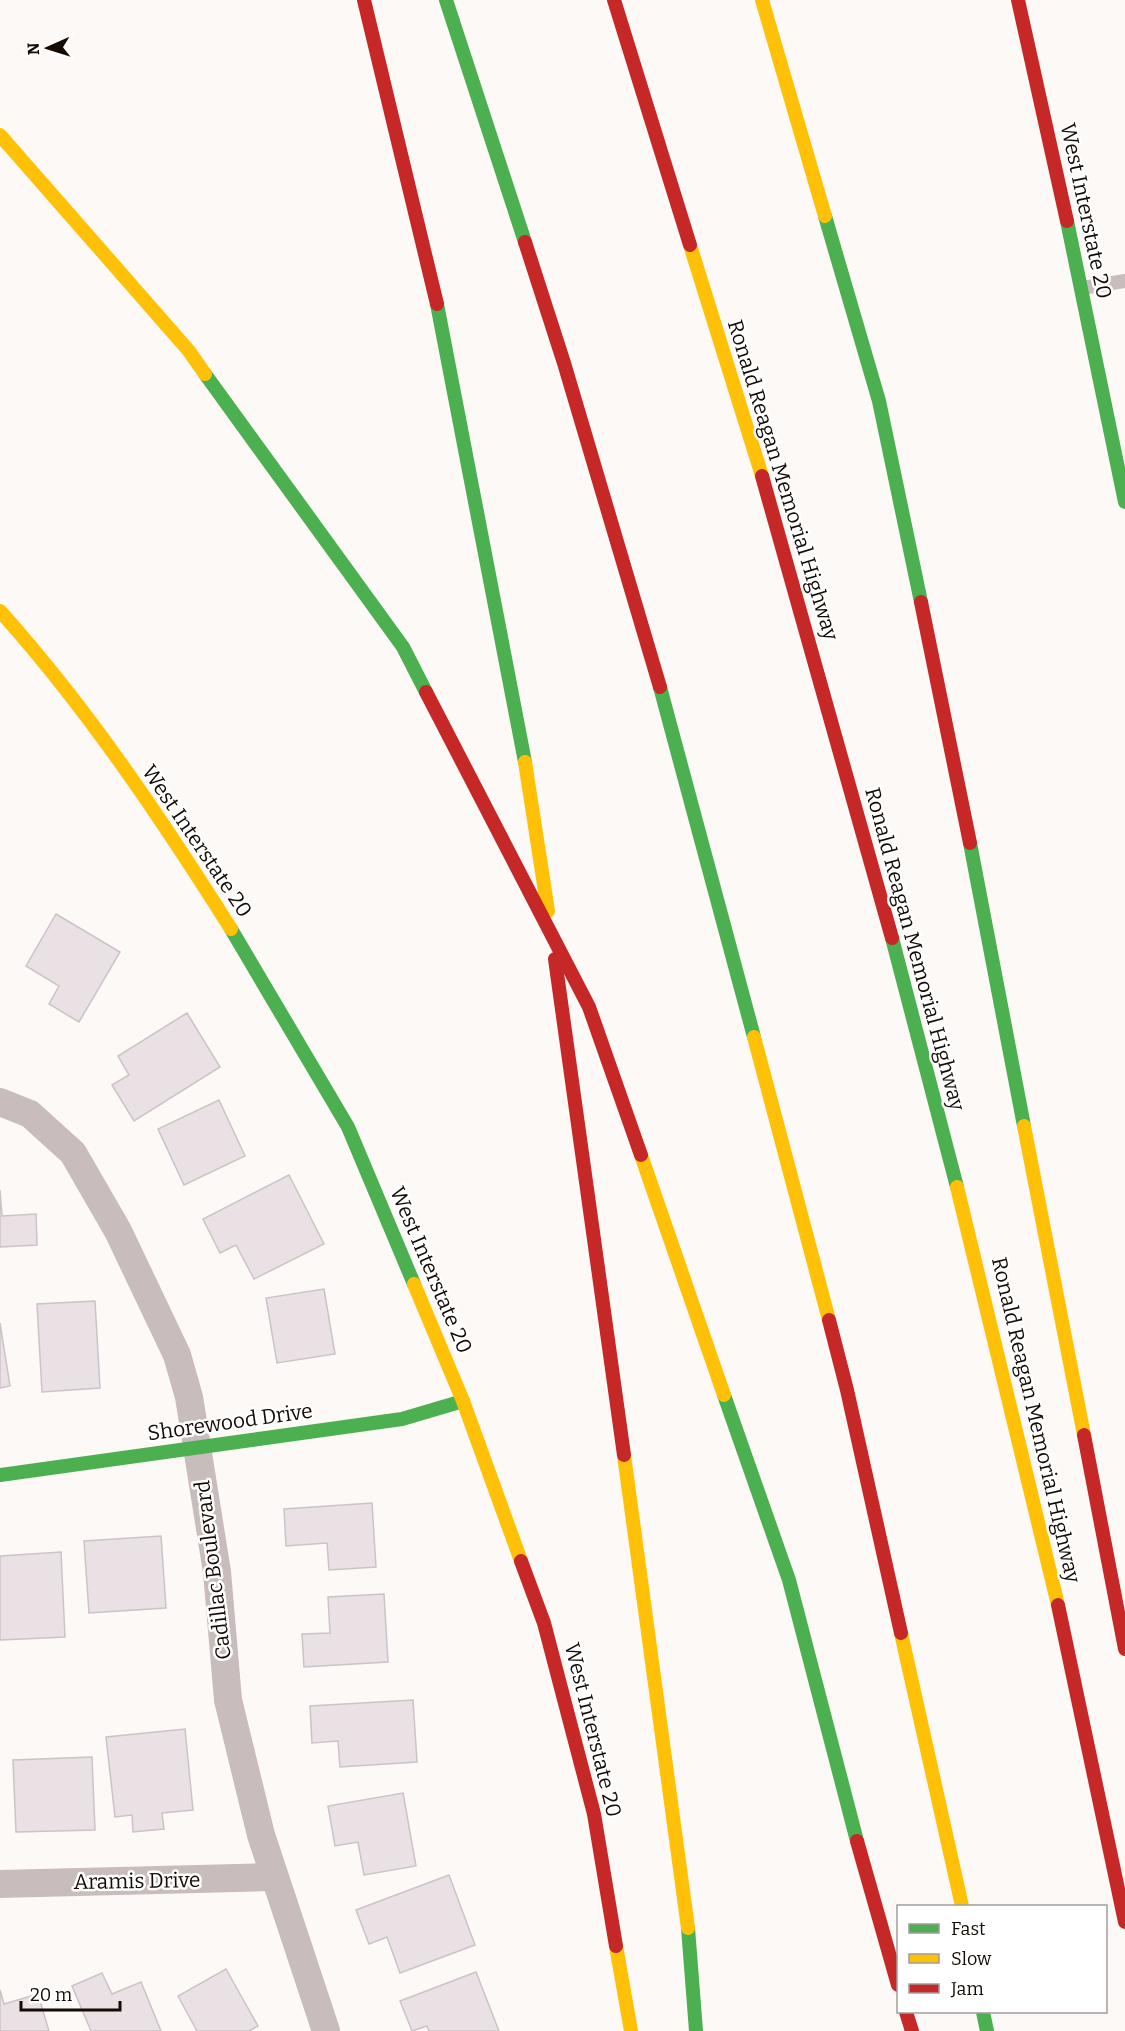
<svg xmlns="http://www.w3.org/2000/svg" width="1125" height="2031" font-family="Bitter,serif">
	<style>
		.building { fill: #e9e1e4; stroke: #cbc4c6; stroke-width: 1.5 }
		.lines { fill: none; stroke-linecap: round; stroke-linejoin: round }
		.lane { stroke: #c8bcbc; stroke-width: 14 }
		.street { stroke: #c8bcbc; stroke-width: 28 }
		.fast { stroke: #4caf50; stroke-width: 14 }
		.slow { stroke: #ffc107; stroke-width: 14 }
		.jam { stroke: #c62828; stroke-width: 14 }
		.labels { text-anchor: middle; stroke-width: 5; stroke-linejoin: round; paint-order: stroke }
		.street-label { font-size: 21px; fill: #140b04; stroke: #fff }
	</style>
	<rect width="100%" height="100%" fill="#fcf9f7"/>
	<g class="building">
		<polygon points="56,914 120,952 79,1022 49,1004 59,986 26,966"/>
		<polygon points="187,1013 220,1067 134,1121 112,1085 129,1075 118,1056"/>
		<polygon points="219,1100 245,1156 184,1185 158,1129"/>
		<polygon points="289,1175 324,1244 254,1279 236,1245 220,1253 203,1219"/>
		<polygon points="0,1190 2,1216 36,1214 37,1245 0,1247"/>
		<polygon points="324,1289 335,1354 277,1363 266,1298"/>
		<polygon points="95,1301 100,1388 42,1392 37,1304"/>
		<polygon points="0,1323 10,1386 0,1388"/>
		<polygon points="372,1503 376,1567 329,1570 327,1543 286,1546 284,1509"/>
		<polygon points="161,1536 166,1608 89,1613 84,1541"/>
		<polygon points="61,1552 65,1637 0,1640 0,1556"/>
		<polygon points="384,1594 388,1662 304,1667 302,1634 330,1633 328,1597"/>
		<polygon points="413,1700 417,1762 340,1767 338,1741 312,1743 310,1706"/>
		<polygon points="185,1729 193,1810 162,1813 164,1829 133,1832 132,1815 115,1817 106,1737"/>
		<polygon points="92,1757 95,1830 16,1832 13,1760"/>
		<polygon points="403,1793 416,1866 364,1875 358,1842 335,1846 328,1806"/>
		<polygon points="449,1875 475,1945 400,1973 387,1937 369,1944 356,1910"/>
		<polygon points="226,1969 258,2026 249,2031 197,2031 178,1996"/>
		<polygon points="476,1972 499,2031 429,2031 427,2026 412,2031 400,2001"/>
		<polygon points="102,1973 112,1994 141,1982 161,2031 91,2031 72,1986"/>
		<polygon points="0,1990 4,2004 38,1994 49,2031 0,2031"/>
	</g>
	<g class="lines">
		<polyline class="lane" points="1082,288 1125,281"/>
		<g class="street">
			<polyline points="0,1102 30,1114 73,1153 118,1231 177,1355 189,1397 217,1572 228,1700 261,1835 326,2031"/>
			<polyline points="0,1884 274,1877"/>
		</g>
		<g class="fast">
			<polyline points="446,0 525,242"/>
			<polyline points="825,216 879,401 921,602"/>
			<polyline points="1067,221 1125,502"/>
			<polyline points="437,304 525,762"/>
			<polyline points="205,374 403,647 426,692"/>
			<polyline points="660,687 754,1037"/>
			<polyline points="970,843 1024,1126"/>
			<polyline points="231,929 348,1127 414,1284"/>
			<polyline points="892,938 957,1187"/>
			<polyline points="724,1395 789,1580 857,1841"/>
			<polyline points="0,1475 402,1419 463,1401"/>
			<polyline points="688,1928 696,2031"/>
			<polyline points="983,2012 987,2031"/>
		</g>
		<g class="slow">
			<polyline points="762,0 825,216"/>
			<polyline points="0,135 189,351 205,374"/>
			<polyline points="690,245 762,476"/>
			<path d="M0 611C87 708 161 818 231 929"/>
			<polyline points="525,762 548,911"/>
			<polyline points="754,1037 829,1320"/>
			<polyline points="1024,1126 1084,1435"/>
			<polyline points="641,1155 724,1395"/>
			<polyline points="957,1187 1058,1605"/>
			<polyline points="414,1284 463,1401 521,1561"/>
			<polyline points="624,1455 688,1928"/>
			<polyline points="901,1633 962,1906"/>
			<polyline points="616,1946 631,2031"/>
		</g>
		<g class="jam">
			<polyline points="364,0 437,304"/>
			<polyline points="614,0 690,245"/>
			<polyline points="1018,0 1067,221"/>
			<polyline points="525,242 564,363 660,687"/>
			<polyline points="762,476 892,938"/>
			<polyline points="921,602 970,843"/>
			<polyline points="426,692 589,1007 641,1155"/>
			<polyline points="555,959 624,1455"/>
			<polyline points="829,1320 847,1390 901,1633"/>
			<polyline points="1084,1435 1125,1649"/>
			<polyline points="521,1561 544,1623 594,1814 616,1946"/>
			<polyline points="1058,1605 1125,1922"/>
			<polyline points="857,1841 898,1985"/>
			<polyline points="906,2012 912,2031"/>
		</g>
	</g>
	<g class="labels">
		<g class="street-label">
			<text transform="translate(1086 211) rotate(78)" y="7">West Interstate 20</text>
			<text transform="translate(783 480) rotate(73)" y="7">Ronald Reagan Memorial Highway</text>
			<text transform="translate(197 841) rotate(56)" y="7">West Interstate 20</text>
			<text transform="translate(915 949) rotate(75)" y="7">Ronald Reagan Memorial Highway</text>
			<text transform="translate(431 1270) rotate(67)" y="7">West Interstate 20</text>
			<text transform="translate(1036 1420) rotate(77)" y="7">Ronald Reagan Memorial Highway</text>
			<text transform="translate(230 1422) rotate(-8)" y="7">Shorewood Drive</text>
			<text transform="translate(213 1570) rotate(-97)" y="7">Cadillac Boulevard</text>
			<text transform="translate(593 1730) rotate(76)" y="7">West Interstate 20</text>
			<text transform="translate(137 1881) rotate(-1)" y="7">Aramis Drive</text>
		</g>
	</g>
	<rect x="897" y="1905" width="210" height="108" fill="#ffffff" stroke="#a19d9b" stroke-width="1.5"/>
	<rect x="909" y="1924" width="30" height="9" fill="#4caf50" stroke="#a19d9b" stroke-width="1.5"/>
	<text x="951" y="1935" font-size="18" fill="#140b04">Fast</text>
	<rect x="909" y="1954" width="30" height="9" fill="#ffc107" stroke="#a19d9b" stroke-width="1.5"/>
	<text x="951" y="1965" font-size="18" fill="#140b04">Slow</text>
	<rect x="909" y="1984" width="30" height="9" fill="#c62828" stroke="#a19d9b" stroke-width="1.5"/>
	<text x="951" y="1995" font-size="18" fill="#140b04">Jam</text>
	<g transform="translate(48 48) rotate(267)" stroke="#ffffff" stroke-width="4.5" paint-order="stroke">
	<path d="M0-4.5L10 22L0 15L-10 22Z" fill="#140b04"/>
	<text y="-9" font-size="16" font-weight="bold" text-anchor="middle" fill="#140b04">N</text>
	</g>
	<path d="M21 2001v9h99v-9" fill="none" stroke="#140b04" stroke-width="3"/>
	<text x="30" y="2001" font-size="18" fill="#140b04" stroke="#ffffff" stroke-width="4.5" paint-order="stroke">20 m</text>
</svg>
